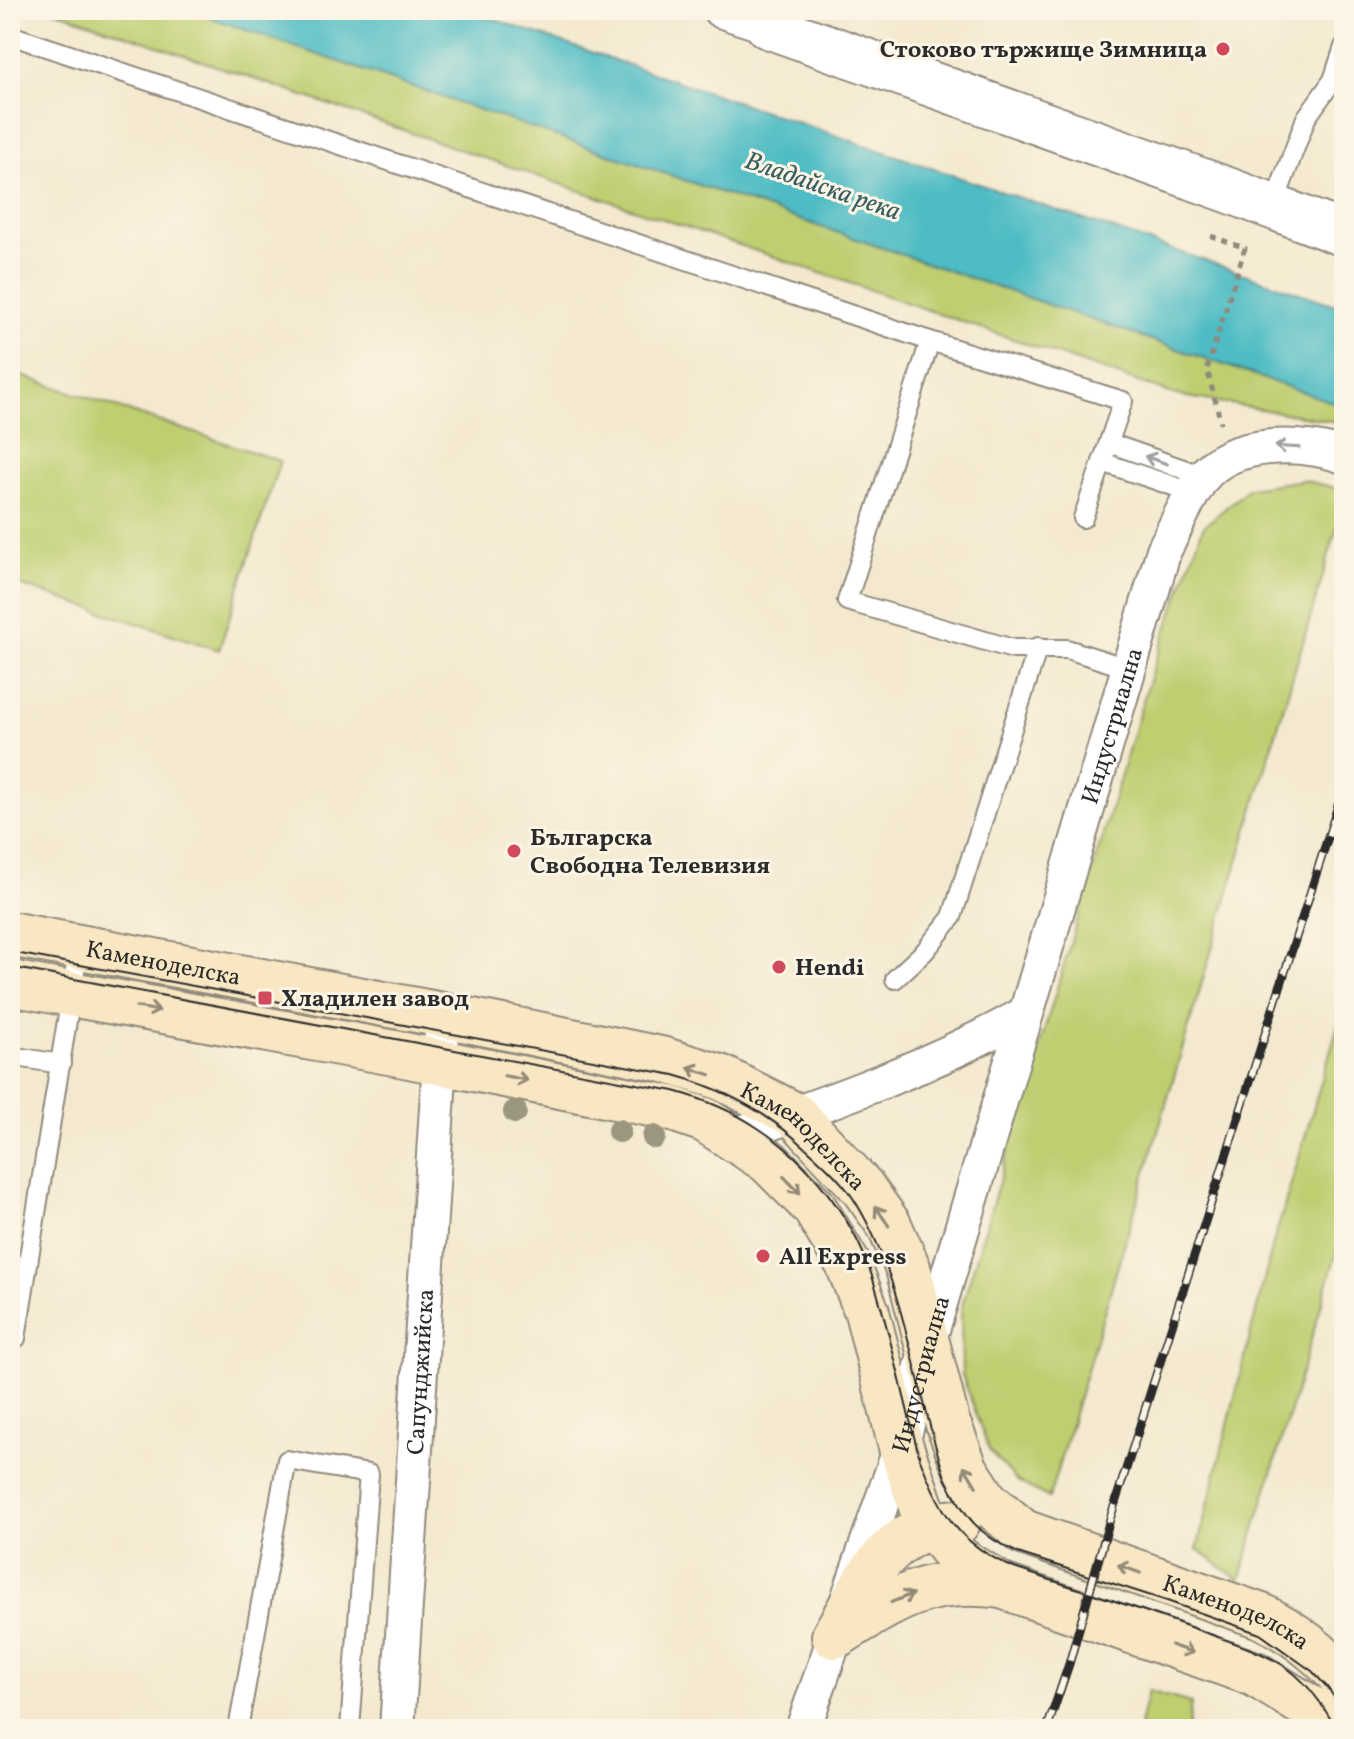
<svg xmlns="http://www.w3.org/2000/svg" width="1354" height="1739" font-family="Vollkorn,serif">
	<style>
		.green { fill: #bece70; stroke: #747c4e; stroke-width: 2 }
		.water { fill: #4dbcc4; stroke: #3c7478; stroke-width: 2 }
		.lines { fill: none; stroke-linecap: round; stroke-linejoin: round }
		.service-casing { stroke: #908a7d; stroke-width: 22 }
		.minor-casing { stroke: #908a7d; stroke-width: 38 }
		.tertiary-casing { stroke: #908a7d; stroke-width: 48 }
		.secondary-casing { stroke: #908a7d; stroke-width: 48 }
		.path { stroke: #908a7d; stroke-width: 5; stroke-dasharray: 6 6; stroke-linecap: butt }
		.service { stroke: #fff; stroke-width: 18 }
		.minor { stroke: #fff; stroke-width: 34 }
		.tertiary { stroke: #fff; stroke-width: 44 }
		.secondary { stroke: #f9e7c3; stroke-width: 44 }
		.tram { stroke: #2b2b2b; stroke-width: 2 }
		.rail-casing { stroke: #2b2b2b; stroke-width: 9 }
		.rail { stroke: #fcf5e5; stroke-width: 6; stroke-dasharray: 18; stroke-linecap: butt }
		.tree { fill: #9a977e }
		.oneway { stroke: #a0a0a0 }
		.oneway2 { stroke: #928977 }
		.poi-dot { fill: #d1495b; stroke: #fcf5e5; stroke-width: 3 }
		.labels { text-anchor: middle; stroke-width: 6; stroke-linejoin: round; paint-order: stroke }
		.poi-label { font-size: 24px; font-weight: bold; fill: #2b2b2b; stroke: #fcf5e5; text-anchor: start }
		.street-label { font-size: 24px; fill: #2b2b2b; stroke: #fcf5e5 }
		.water-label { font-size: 26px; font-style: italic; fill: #375e61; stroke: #fcf5e5 }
	</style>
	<rect width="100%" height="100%" fill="#fcf5e5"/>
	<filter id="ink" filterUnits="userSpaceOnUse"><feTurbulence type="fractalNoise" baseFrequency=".0125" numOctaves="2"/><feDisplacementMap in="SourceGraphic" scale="16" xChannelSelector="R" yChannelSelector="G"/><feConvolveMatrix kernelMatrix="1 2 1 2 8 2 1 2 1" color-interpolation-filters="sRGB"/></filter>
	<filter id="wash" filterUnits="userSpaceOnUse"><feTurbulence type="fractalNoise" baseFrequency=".006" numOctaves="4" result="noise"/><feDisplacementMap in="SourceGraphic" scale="32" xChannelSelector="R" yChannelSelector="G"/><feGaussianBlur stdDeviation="1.8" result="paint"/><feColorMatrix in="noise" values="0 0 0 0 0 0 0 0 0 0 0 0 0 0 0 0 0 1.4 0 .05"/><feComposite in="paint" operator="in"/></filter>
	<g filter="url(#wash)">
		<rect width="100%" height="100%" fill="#f4e9cf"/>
		<g class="green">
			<polygon points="53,10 188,10 1344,406 1344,423 1176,395"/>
			<polygon points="10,372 280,461 219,650 10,582"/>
			<polygon points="1303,480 1344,490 1344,504 1049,1498 1017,1481 989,1450 962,1375 961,1309 1151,674 1203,527 1249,488"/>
			<polygon points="1344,1005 1344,1228 1240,1580 1197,1549 1272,1248"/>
			<polygon points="1148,1691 1191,1703 1188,1729 1139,1729"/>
		</g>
		<polygon class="water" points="188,10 467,10 1344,308 1344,406"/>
	</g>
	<g filter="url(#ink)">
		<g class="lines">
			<defs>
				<g id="service">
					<polyline points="10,35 930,341 847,601 1013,649 1067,649 1127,668"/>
					<polyline points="1273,207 1306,118 1333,80 1344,47"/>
					<polyline points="930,341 1123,401 1083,518"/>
					<polyline points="1109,443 1203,476"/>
					<polyline points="1102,462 1194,493"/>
					<polyline points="895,979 925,951 952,917 1038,647"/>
					<polyline points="10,1056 61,1064"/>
					<polyline points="16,1338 79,946"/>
					<polyline points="238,1729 287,1460 369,1474 350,1729"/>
				</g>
				<g id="minor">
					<polyline points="720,10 768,26"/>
					<path d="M733 1136C833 1101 933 1066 1025 1014"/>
					<path id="s1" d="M397 1729 443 1015"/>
					<path id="s2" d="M803 1729 901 1447 929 1340 1164 550C1176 527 1187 499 1202 478 1232 439 1303 442 1344 456"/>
				</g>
				<polyline id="tertiary" points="773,10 768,26 1228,190 1344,234"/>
				<g id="secondary">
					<path id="s3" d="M10 934 443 1015 661 1059 720 1077 795 1115 862 1187 889 1225 908 1268 947 1421 966 1470 986 1501 1023 1532 1261 1616C1294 1632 1320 1652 1344 1680"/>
					<polyline points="10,983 394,1053 670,1108 705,1120 768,1161 814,1207 848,1264 867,1312 901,1447 921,1506 931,1525 959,1559 1002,1586 1255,1674 1310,1708 1344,1720"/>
					<path d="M837 1635C898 1598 928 1576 1002 1586"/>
					<path d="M834 1636C865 1582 887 1526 958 1522"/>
				</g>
			</defs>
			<use href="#service" class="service-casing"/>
			<use href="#minor" class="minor-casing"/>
			<use href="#tertiary" class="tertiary-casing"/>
			<use href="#secondary" class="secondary-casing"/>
			<polyline class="path" points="1211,236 1245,248 1207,369 1221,423"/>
			<use href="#service" class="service"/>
			<use href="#minor" class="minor"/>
			<use href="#tertiary" class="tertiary"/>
			<use href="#secondary" class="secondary"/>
			<g class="tram">
				<path d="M10 952 674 1075C721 1088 761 1109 798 1141 817 1158 838 1176 853 1198 904 1277 915 1389 945 1477 964 1516 978 1535 1018 1553L1167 1601 1260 1634 1312 1671 1327 1687 1344 1711"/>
				<path d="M10 967 674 1091C703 1099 733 1111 758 1128 809 1161 853 1218 872 1276 891 1335 903 1398 920 1459 941 1514 959 1544 1014 1568 1077 1589 1140 1608 1201 1631 1228 1641 1256 1649 1281 1664 1305 1679 1323 1704 1336 1729"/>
			</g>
			<defs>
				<polyline id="rail" points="1047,1729 1069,1664 1110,1519 1344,787"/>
			</defs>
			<use href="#rail" class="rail-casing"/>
			<use href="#rail" class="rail"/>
		</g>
		<g class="tree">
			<circle cx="515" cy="1112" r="12"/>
			<circle cx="619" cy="1131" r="12"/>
			<circle cx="654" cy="1137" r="12"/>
		</g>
		<defs><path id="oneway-shaft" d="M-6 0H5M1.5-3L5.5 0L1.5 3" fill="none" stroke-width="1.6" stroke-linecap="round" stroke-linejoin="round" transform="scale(2)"/></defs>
		<g class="oneway">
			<use href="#oneway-shaft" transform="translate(1287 447) rotate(-177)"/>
			<use href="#oneway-shaft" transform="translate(1156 460) rotate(-161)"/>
		</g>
		<g class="oneway2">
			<use href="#oneway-shaft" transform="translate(148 1009) rotate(10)"/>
			<use href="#oneway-shaft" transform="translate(699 1071) rotate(-162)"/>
			<use href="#oneway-shaft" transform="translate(516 1078) rotate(11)"/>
			<use href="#oneway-shaft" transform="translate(792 1185) rotate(46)"/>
			<use href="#oneway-shaft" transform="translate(882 1216) rotate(-124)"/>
			<use href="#oneway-shaft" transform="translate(970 1476) rotate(-121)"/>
			<use href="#oneway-shaft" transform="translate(1129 1569) rotate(-160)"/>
			<use href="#oneway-shaft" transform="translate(902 1598) rotate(-22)"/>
			<use href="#oneway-shaft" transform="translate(1182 1649) rotate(19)"/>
		</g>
	</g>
	<g class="poi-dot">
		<circle cx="1223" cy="49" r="8"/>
		<circle cx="514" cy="851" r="8"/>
		<circle cx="779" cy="967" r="8"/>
		<rect x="257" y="990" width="16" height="16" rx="4"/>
		<circle cx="763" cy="1256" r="8"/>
	</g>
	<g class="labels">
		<g class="poi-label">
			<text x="1207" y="57" text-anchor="end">Стоково тържище Зимница</text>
			<text x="530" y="845">Българска<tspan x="530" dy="28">Свободна Телевизия</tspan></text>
			<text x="795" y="975">Hendi</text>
			<text x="281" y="1006">Хладилен завод</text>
			<text x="779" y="1264">All Express</text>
		</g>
		<g class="street-label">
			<text dy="8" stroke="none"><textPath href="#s2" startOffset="1050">Индустриална</textPath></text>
			<text dy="8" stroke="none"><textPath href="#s3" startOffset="156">Каменоделска</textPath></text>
			<text dy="8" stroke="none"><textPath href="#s3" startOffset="828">Каменоделска</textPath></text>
			<text dy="8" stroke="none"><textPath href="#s1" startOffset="358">Сапунджийска</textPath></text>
			<text dy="8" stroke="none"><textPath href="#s2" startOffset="374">Индустриална</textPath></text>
			<text dy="8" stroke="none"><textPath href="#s3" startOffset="1524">Каменоделска</textPath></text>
		</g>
		<g class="water-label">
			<text transform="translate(823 185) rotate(19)" y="9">Владайска река</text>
		</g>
	</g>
	<rect width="1354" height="1739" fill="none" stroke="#fcf5e5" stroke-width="40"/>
</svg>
